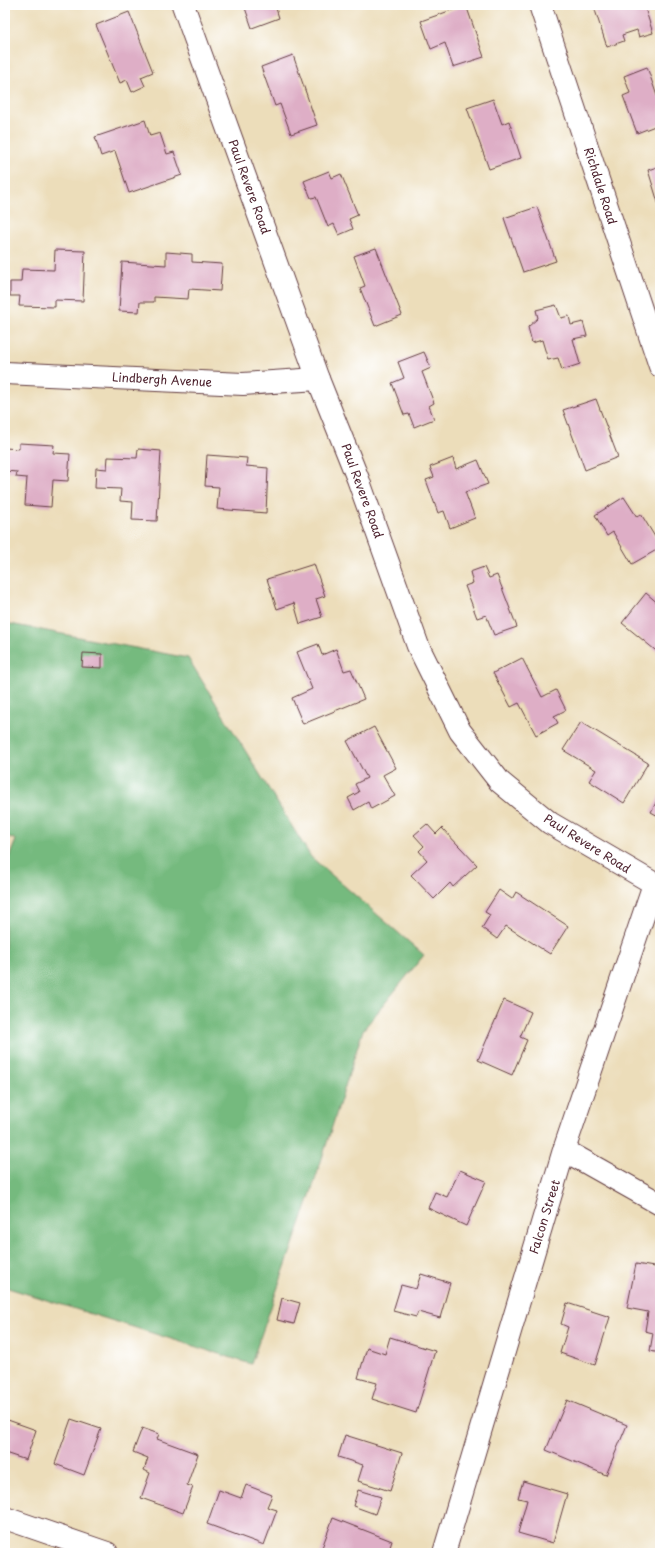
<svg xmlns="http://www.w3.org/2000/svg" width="665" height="1558" font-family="'Playpen Sans',sans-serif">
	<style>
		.forest { fill: #74ba7e; stroke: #5f6c54 }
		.building { fill: #deaec6 }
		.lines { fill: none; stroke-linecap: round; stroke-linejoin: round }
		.street-casing { stroke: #623c40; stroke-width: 24 }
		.secondary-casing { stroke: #623c40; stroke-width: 24 }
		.street { stroke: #fff; stroke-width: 22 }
		.secondary { stroke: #fff; stroke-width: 22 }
		.labels { text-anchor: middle; stroke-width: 3; stroke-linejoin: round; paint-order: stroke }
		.street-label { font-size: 12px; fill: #4a1f2b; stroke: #fff }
	</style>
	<rect width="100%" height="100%" fill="#fff"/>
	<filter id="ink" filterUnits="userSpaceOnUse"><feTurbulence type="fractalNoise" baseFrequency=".025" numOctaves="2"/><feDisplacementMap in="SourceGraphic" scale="8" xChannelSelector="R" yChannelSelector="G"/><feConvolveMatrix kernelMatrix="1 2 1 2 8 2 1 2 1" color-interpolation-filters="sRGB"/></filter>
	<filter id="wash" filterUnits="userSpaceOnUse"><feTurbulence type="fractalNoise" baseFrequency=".012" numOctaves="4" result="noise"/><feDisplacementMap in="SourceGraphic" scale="16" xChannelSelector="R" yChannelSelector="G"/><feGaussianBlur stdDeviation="0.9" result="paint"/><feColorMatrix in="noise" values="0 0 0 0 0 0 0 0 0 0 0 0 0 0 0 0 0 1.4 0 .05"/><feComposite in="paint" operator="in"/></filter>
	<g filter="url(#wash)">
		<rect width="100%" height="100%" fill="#ecddba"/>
		<polygon class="forest" points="5,623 188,658 311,857 424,955 363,1030 309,1199 251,1364 5,1287 5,867 16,840 5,835"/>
		<g id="blocks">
			<g class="building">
				<polygon points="244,5 275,5 279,18 252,28"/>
				<polygon points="466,5 484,57 453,67 445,43 431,49 421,21"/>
				<polygon points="600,5 644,5 653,33 639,37 637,30 622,35 624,41 607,47 594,7"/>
				<polygon points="129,12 153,72 141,77 145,86 132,92 127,80 120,83 96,25"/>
				<polygon points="293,55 317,125 291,134 280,104 275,106 261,67"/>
				<polygon points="647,67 657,96 660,95 660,124 637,133 623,96 630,93 624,76"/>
				<polygon points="493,99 502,124 509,121 521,158 489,169 467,108"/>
				<polygon points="145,120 150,136 160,133 167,154 174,152 182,175 129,193 115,151 101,156 95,137"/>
				<polygon points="660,166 660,209 648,170"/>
				<polygon points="329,171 332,178 341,174 358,215 349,219 353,229 339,235 334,224 328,227 316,197 311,198 304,181"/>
				<polygon points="537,207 556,261 523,272 504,218"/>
				<polygon points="376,248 402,315 375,326 360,288 365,286 354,256"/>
				<polygon points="55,250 85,251 83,301 55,300 55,307 19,306 20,296 10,296 10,282 21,282 22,269 54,270"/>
				<polygon points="166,252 192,254 192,262 222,264 220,291 189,289 188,299 154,297 154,302 140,302 139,312 119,311 122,262 166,265"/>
				<polygon points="556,305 561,318 569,316 571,325 583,322 587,336 573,339 580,364 562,370 558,358 548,360 542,340 532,343 528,327 538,318 536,310"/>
				<polygon points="424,352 431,368 422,372 434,403 429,406 434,419 414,427 409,414 404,415 392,383 404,378 398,362"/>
				<polygon points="596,399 618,457 585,470 563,410"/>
				<polygon points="19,443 54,445 53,453 70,454 68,481 53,480 51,507 25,505 27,478 16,477 17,472 5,471 5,448 19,449"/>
				<polygon points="138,449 161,451 157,521 132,520 133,502 120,501 121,489 95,488 96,468 107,469 108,457 137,458"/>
				<polygon points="207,455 247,458 246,466 268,468 266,513 217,509 219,487 205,486"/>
				<polygon points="453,458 456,469 478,460 488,484 465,492 475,518 450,528 444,511 438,513 426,480 434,477 430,467"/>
				<polygon points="624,497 637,517 641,514 660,545 660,548 632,564 613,532 607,536 595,515"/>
				<polygon points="314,564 325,596 316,599 322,617 300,624 294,603 277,609 267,579"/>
				<polygon points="484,567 489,578 497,575 517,627 494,635 486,615 477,618 465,586 473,583 470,572"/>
				<polygon points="646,593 660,605 660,654 622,623"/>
				<polygon points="318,644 322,655 336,649 344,671 351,669 364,699 303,724 292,698 312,689 297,652"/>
				<polygon points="83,653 102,654 102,668 82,667"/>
				<polygon points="522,658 542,697 556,690 566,710 554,716 558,723 536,735 519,703 511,707 493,673"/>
				<polygon points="581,722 648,763 624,803 589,781 596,770 563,750"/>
				<polygon points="374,727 396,768 383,775 395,796 371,809 368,802 354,810 348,798 359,792 355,784 367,778 347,741"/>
				<polygon points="660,795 660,817 651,812"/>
				<polygon points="427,824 436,834 442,828 477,865 453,887 450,883 434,899 411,875 427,860 419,851 424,846 414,835"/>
				<polygon points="499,890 512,899 516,892 568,926 550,954 506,926 497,939 482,928 490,915 485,912"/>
				<polygon points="504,1000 531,1012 520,1037 527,1040 512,1075 478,1060"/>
				<polygon points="460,1170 486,1181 466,1226 428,1208 435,1192 447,1197"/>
				<polygon points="636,1264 660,1268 660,1353 650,1351 653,1333 645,1331 648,1312 627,1308"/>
				<polygon points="421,1274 450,1283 440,1318 418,1312 416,1317 393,1311 401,1285 416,1289"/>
				<polygon points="282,1298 300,1303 294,1324 277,1320"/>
				<polygon points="567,1303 610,1317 595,1365 560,1353 568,1327 561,1324"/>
				<polygon points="390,1337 435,1351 416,1413 372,1399 377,1383 358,1378 367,1348 385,1354"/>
				<polygon points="567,1400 627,1425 606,1475 546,1450"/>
				<polygon points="5,1419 36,1430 26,1460 5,1453"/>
				<polygon points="71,1419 101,1429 84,1475 55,1464"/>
				<polygon points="142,1428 159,1434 157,1439 198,1454 187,1485 193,1487 183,1513 141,1498 150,1473 144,1470 148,1458 133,1452"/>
				<polygon points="345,1435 402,1453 390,1491 358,1481 363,1465 338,1457"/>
				<polygon points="523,1481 567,1494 553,1543 518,1533 527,1500 518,1498"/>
				<polygon points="246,1485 272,1495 267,1507 277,1510 264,1545 207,1524 219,1490 241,1498"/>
				<polygon points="358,1490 381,1497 375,1514 353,1506"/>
				<polygon points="333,1518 392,1541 388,1553 320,1553"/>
			</g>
		</g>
	</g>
	<g filter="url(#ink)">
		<use href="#blocks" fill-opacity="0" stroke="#623c40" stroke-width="1"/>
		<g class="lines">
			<defs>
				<g id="street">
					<polyline points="183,5 318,379 358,479 418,646 460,731 500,782 550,823 660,887"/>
					<polyline points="540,5 660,366"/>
					<polyline points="5,373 243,384 318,379"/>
					<polyline points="564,1150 660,1204"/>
					<polyline points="444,1553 564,1150 654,884"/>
				</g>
				<polyline id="secondary" points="5,1518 107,1553"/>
			</defs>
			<use href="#street" class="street-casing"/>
			<use href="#secondary" class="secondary-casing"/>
			<use href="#street" class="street"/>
			<use href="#secondary" class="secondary"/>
		</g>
	</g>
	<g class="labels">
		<g class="street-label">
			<text transform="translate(600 186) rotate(72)" y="4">Richdale Road</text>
			<text transform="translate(249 187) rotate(70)" y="4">Paul Revere Road</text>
			<text transform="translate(162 380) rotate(3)" y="4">Lindbergh Avenue</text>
			<text transform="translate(362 491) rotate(70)" y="4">Paul Revere Road</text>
			<text transform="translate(587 844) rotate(32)" y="4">Paul Revere Road</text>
			<text transform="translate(545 1217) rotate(-73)" y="4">Falcon Street</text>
		</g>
	</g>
	<rect width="665" height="1558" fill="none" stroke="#fff" stroke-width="20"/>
</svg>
